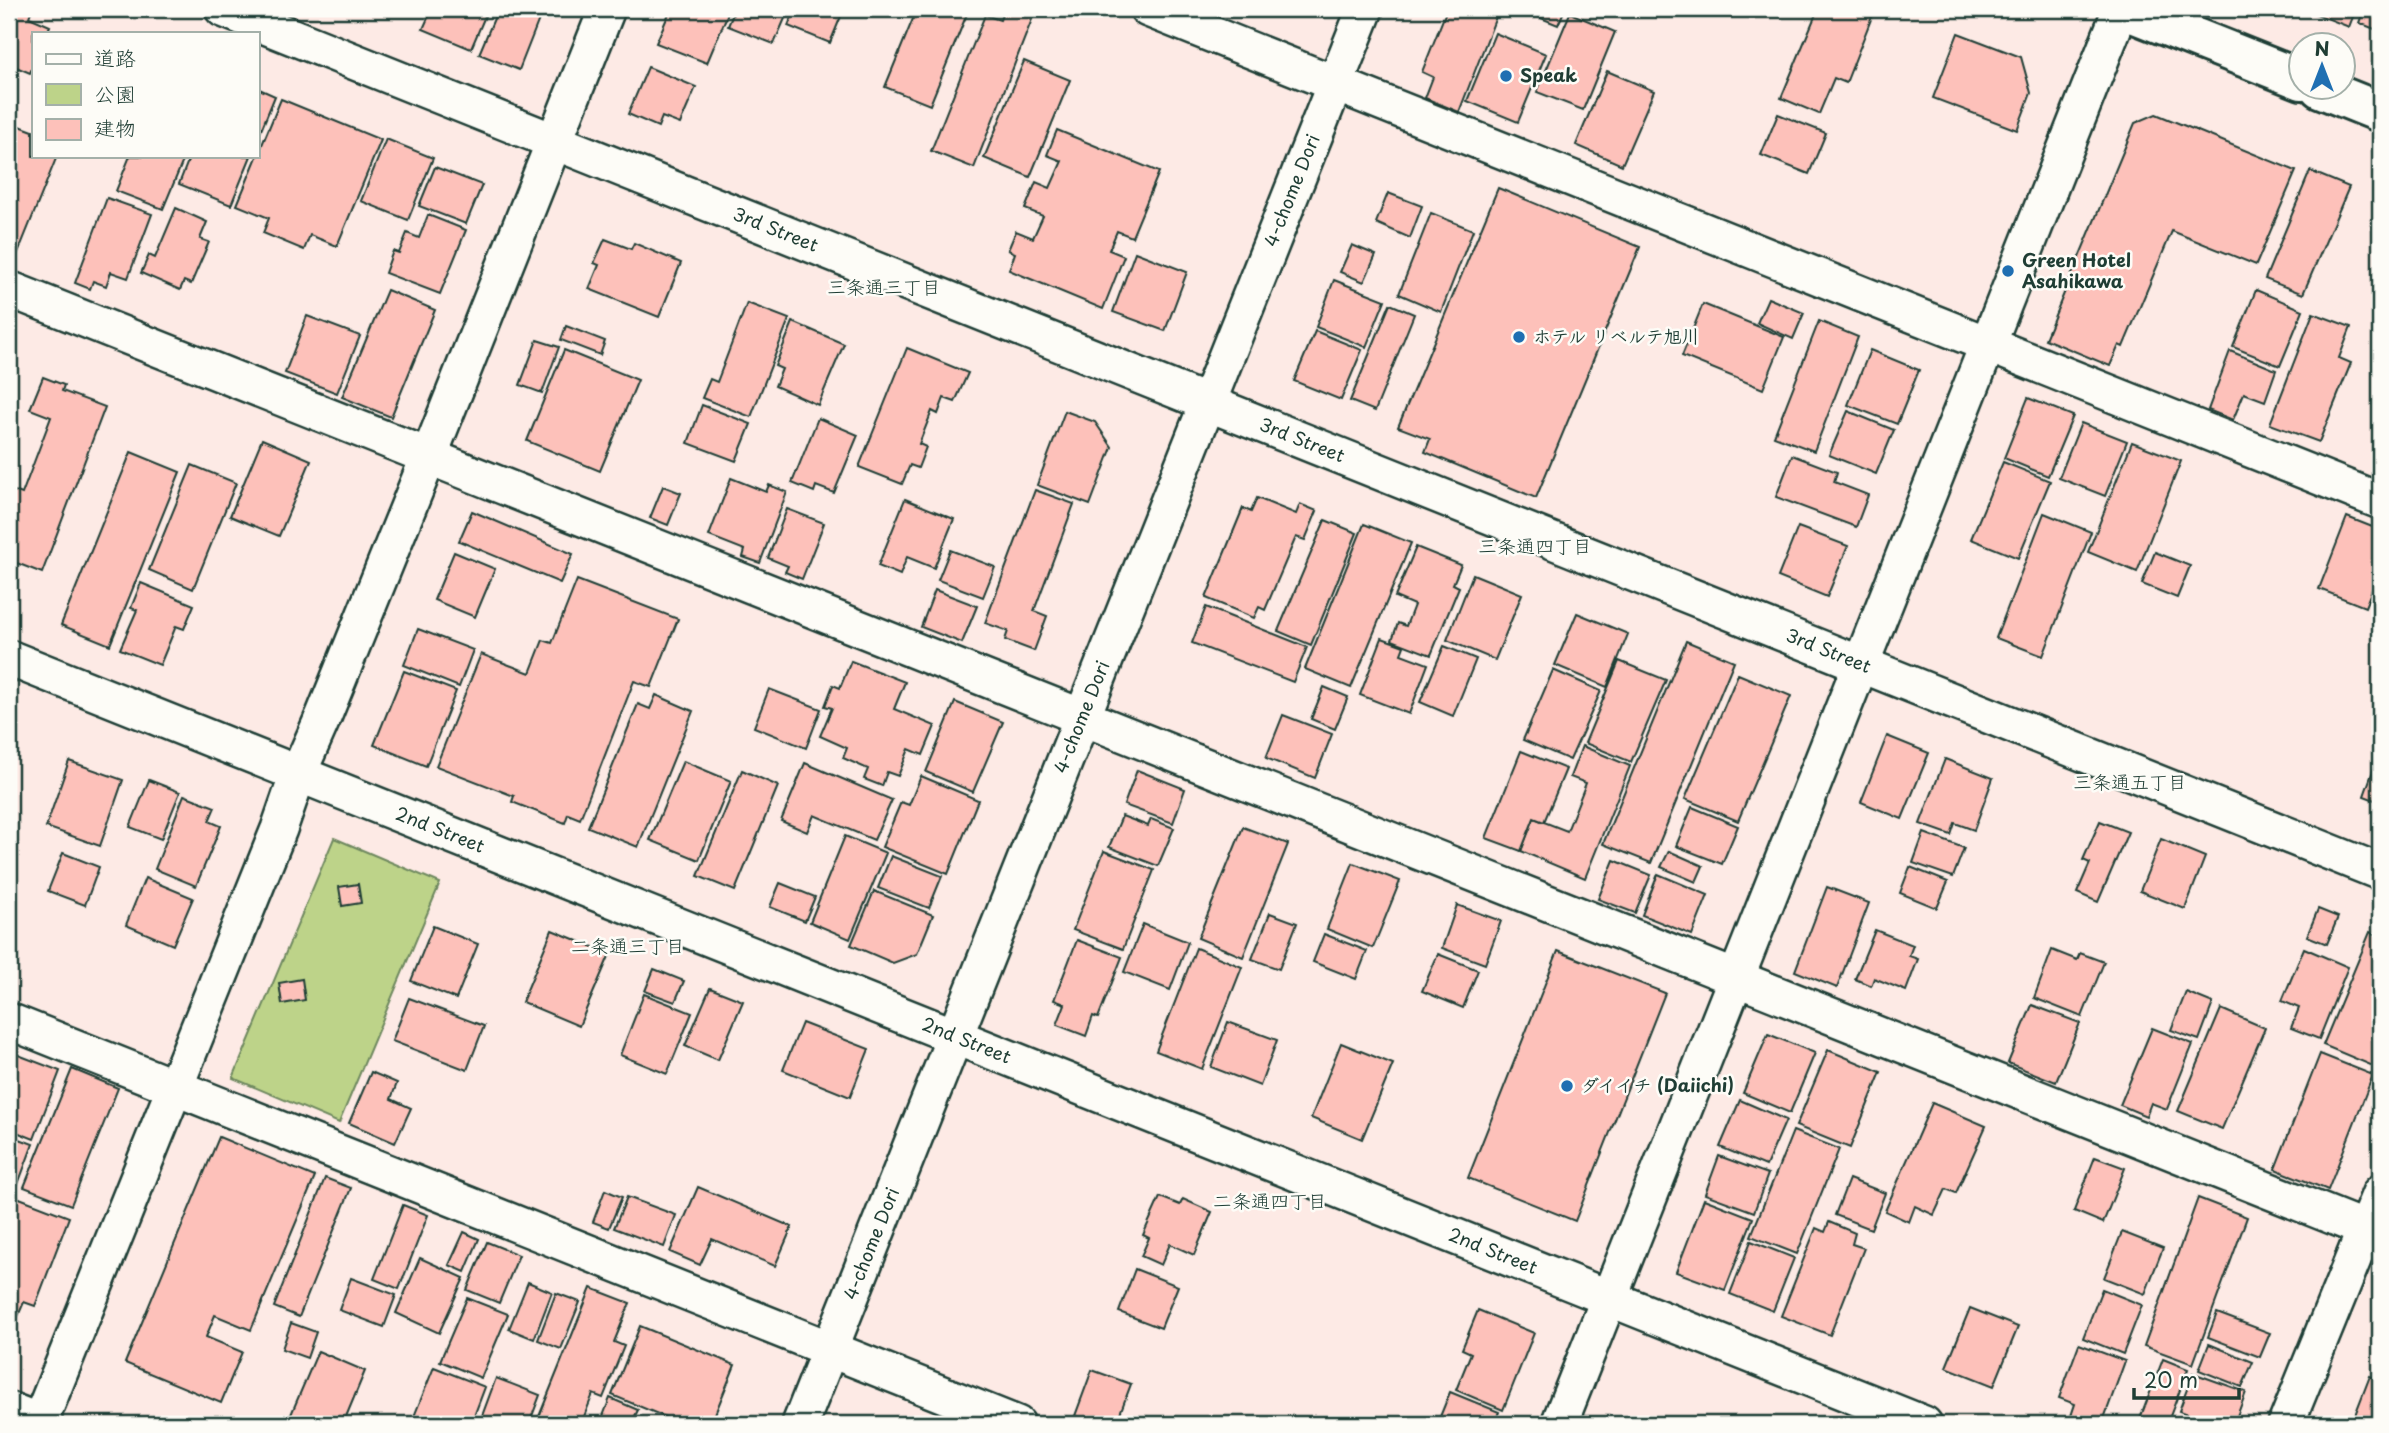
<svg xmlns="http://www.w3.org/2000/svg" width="2389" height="1433" font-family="'Playpen Sans','Klee One',sans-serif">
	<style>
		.green { fill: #bdd389; stroke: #6e885e; stroke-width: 2 }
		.building { fill: #fdc1ba; stroke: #1f3d34; stroke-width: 2 }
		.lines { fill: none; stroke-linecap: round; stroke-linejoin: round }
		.minor-casing { stroke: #1f3d34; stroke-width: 40 }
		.highway-casing { stroke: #1f3d34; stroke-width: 44 }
		.minor { stroke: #fdfcf7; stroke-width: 35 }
		.highway { stroke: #fdfcf7; stroke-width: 38 }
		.poi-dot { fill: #1f6fb2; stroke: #fdfcf7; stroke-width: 2.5 }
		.labels { text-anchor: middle; stroke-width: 5; stroke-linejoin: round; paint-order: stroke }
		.poi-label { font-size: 18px; font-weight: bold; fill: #1f3d34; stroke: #fdfcf7; text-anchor: start }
		.street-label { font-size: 18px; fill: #1f3d34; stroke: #fdfcf7 }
		.neighbourhood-label { font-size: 19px; fill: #1f3d34; stroke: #fdfcf7 }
	</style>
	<rect width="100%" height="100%" fill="#fdeae5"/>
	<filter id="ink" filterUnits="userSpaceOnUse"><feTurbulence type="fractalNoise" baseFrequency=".0143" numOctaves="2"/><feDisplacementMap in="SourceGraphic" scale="14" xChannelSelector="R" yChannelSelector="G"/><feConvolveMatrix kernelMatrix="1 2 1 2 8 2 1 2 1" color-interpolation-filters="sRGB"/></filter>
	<g filter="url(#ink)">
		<polygon class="green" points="334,838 440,883 339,1123 233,1078"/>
		<g class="building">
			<polygon points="9,9 32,9 29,17 50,26 47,33 33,33 33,66 30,73 9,64"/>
			<polygon points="432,9 488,9 471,49 423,29"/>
			<polygon points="498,9 543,9 519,70 479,54"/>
			<polygon points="671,9 716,9 728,13 707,63 656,43"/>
			<polygon points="735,9 789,9 774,44 728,26"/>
			<polygon points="795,9 844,9 830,43 788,26"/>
			<polygon points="917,9 969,9 930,105 885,87"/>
			<polygon points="1004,9 1036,9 974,168 931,151 985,15 1000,20"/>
			<polygon points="1447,9 1499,9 1459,112 1425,98 1433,77 1422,72"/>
			<polygon points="1519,9 1565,9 1558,25"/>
			<polygon points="1818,9 1875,9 1846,83 1834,78 1819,114 1781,98"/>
			<polygon points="2312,9 2356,9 2349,27 2311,12"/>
			<polygon points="2364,9 2380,9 2380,31 2359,23"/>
			<polygon points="1570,13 1615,32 1583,110 1537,92"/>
			<polygon points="1495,33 1546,54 1518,122 1467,101"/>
			<polygon points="1958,33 2021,57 2031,93 2017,130 1933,98"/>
			<polygon points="1024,61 1070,80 1030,177 984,158"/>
			<polygon points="648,67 696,87 680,124 662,117 658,127 628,114"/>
			<polygon points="1607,71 1654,91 1622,165 1576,145"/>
			<polygon points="257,88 275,96 257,140"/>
			<polygon points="281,99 381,140 337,246 310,235 304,250 263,233 269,218 237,205"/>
			<polygon points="1778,114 1826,133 1809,174 1761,155"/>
			<polygon points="2156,114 2296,171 2256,265 2172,231 2123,347 2119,345 2110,366 2045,339 2135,123"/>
			<polygon points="17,125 33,131 33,156 57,156 15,260 9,258 9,146"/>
			<polygon points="1057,130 1159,172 1132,237 1117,231 1109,250 1124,256 1103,309 1009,270 1015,253 1008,250 1016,231 1033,238 1043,216 1025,209 1036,182 1050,188 1062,161 1047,155"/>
			<polygon points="386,139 433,158 408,220 361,201"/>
			<polygon points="130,156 185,156 163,209 116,191"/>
			<polygon points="190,156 251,156 231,205 179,184"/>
			<polygon points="435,167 482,185 466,224 419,206"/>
			<polygon points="2310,171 2349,187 2303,294 2265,279"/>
			<polygon points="1498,188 1640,247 1536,498 1425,452 1430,439 1398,427"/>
			<polygon points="1388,193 1422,206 1410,238 1376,223"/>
			<polygon points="107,198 152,214 128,278 111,272 106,286 93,281 90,289 75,283"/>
			<polygon points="176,208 207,222 200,239 209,242 191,284 184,281 180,290 141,273 149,255 155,258"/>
			<polygon points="1431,213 1473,230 1441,312 1399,294"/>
			<polygon points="428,215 466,230 440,294 385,273 393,251 399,253 407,233 419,238"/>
			<polygon points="605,239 631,249 634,243 681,263 659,317 589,289 599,265 594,263"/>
			<polygon points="1352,245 1376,255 1364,282 1340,272"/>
			<polygon points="1135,252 1187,272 1165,331 1113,312"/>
			<polygon points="1334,280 1385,300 1366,347 1316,327"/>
			<polygon points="387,290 435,310 391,417 342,397"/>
			<polygon points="2256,290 2303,310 2280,366 2233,347"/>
			<polygon points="1768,298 1804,313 1793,339 1757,323"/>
			<polygon points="747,303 789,319 751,417 702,398 710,379 717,382"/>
			<polygon points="1390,304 1414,314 1375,411 1350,401"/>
			<polygon points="1703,304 1784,337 1763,389 1682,356"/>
			<polygon points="2313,313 2351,327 2339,358 2351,363 2319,442 2270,424"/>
			<polygon points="307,316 360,336 337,393 285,373"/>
			<polygon points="1819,321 1858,337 1814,451 1774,436"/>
			<polygon points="793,322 844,344 818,405 775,386 782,369 775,366"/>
			<polygon points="566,326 605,341 600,355 561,340"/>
			<polygon points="1315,331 1362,350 1341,400 1294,381"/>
			<polygon points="537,340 559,347 542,393 520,385"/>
			<polygon points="907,348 968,373 955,402 944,398 938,414 932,411 919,444 926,447 918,468 910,465 902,484 859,467"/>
			<polygon points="564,350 638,380 600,471 527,441"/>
			<polygon points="1870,350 1919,370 1897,424 1848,405"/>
			<polygon points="2230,351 2276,370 2265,401 2244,393 2233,420 2208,410"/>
			<polygon points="43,377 64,385 62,391 105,407 42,573 9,560 9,489 22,494 51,417 30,409"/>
			<polygon points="2028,398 2073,416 2048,476 2004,458"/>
			<polygon points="702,405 751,424 736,461 688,443"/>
			<polygon points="1065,411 1095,422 1112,447 1090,505 1037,485"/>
			<polygon points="1848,411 1894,430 1876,474 1829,455"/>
			<polygon points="818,418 858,435 834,493 816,486 814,492 792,483"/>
			<polygon points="2081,423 2127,441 2105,496 2059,478"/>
			<polygon points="262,439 311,460 279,536 230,516"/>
			<polygon points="2132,442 2181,461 2137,572 2088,552"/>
			<polygon points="131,452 180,472 110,645 61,625"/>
			<polygon points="1792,455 1837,472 1834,482 1868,495 1856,527 1776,497"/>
			<polygon points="2003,462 2050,481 2018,558 1971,539"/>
			<polygon points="192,465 236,483 193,589 149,570"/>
			<polygon points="731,478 766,492 769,485 787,492 760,563 743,557 745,550 709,536"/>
			<polygon points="663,486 681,493 668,525 650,518"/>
			<polygon points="1035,490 1074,504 1034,611 1047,616 1034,651 1005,640 1008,631 985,623"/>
			<polygon points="1257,498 1296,514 1300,504 1317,511 1305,540 1296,537 1265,610 1259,607 1254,618 1206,598 1243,508 1251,512"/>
			<polygon points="905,499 954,519 934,568 907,557 900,575 878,566"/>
			<polygon points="787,509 824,523 802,579 785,572 788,566 768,558"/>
			<polygon points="472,511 573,554 560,583 459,541"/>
			<polygon points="2044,513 2091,532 2043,656 1996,638"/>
			<polygon points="2347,517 2380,530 2380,570 2365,607 2319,589"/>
			<polygon points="1325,520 1357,533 1311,645 1278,631"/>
			<polygon points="1364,524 1411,543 1351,688 1305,669"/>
			<polygon points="1798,527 1848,546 1827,597 1778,577"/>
			<polygon points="1416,547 1461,565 1453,584 1459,587 1431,655 1392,640 1398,623 1406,626 1414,605 1395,597"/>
			<polygon points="950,550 995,567 983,597 938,580"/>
			<polygon points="454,552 495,569 475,617 434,600"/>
			<polygon points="2155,552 2190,566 2177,598 2142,584"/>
			<polygon points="1473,574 1522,594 1495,660 1447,640"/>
			<polygon points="577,580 678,619 651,687 634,681 580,819 568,814 565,823 512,802 514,796 436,766 481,654 530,673 543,640 552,643"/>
			<polygon points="141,583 194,605 184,629 176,626 160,665 120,649 137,610 131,608"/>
			<polygon points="935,590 977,606 962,643 921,627"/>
			<polygon points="1206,607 1307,647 1293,682 1192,643"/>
			<polygon points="1577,613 1628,634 1607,687 1555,665"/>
			<polygon points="418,629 473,650 459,687 404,665"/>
			<polygon points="1382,638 1404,646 1401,654 1428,664 1409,714 1360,695"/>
			<polygon points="1686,641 1734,661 1651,863 1603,844"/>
			<polygon points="1444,646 1476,659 1453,716 1420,702"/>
			<polygon points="851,661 905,682 894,709 935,726 923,755 909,749 898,776 887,772 882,786 864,779 868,769 843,758 847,748 820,736 832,708 825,706 833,685 840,688"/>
			<polygon points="1619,661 1666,680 1631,762 1585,743"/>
			<polygon points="1553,670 1601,691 1570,760 1523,740"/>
			<polygon points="404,671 456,691 426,766 374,745"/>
			<polygon points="1738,674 1791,696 1738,821 1685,799"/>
			<polygon points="1324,687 1348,697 1335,729 1311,719"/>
			<polygon points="769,689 821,709 806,748 754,727"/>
			<polygon points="656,695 693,711 638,847 588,827 638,704 650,709"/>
			<polygon points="955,702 1003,722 973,792 926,772"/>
			<polygon points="1283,715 1332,734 1315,778 1266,758"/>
			<polygon points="1887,736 1929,753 1902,819 1861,802"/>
			<polygon points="1582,746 1630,766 1585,878 1521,851 1534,818 1567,831 1586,783 1570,777"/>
			<polygon points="1521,751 1566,769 1544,822 1534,818 1521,851 1486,838"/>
			<polygon points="2380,751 2380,802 2364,796"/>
			<polygon points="1945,759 1993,778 1974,830 1955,823 1951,835 1920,824"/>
			<polygon points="69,761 123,780 100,846 46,827"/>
			<polygon points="683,761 731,781 699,860 650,840"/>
			<polygon points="805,763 892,800 874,840 814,815 807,832 781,821"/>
			<polygon points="742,770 778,786 735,891 698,876"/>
			<polygon points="1137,770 1185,789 1173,823 1124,805"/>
			<polygon points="921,776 978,800 948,874 882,847 901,802 909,805"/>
			<polygon points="149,780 180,792 161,839 130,827"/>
			<polygon points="184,795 215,807 209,821 221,826 196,886 155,869"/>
			<polygon points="1692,807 1738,826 1722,864 1676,846"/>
			<polygon points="1122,816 1148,826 1151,819 1174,828 1158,866 1109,847"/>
			<polygon points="2100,821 2128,832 2098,902 2077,893 2090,863 2083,860"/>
			<polygon points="1243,827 1288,844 1243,957 1198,938"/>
			<polygon points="1924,833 1964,848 1953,877 1913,863"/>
			<polygon points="845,836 886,853 850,939 810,922"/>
			<polygon points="2161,839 2205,857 2185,909 2140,891"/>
			<polygon points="1104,851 1154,870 1123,949 1073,930"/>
			<polygon points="1669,851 1703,866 1696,882 1661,867"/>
			<polygon points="63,853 99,867 85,905 48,891"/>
			<polygon points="891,856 942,876 929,908 878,888"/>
			<polygon points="1614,860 1651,875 1635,913 1598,899"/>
			<polygon points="1353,863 1400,881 1373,948 1327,929"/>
			<polygon points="1910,867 1948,882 1937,908 1900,893"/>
			<polygon points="1658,874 1708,895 1692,935 1642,915"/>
			<polygon points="145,878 193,898 173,945 126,925"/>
			<polygon points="780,883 815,897 805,921 770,907"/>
			<polygon points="358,884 361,903 342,906 339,887"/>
			<polygon points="1827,887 1869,903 1837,988 1795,971"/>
			<polygon points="874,891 933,915 917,954 893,963 851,945"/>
			<polygon points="1457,905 1501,921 1485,964 1442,948"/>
			<polygon points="2318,909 2338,917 2327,944 2307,936"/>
			<polygon points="1270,913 1297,923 1279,969 1252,959"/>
			<polygon points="1143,924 1188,942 1170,990 1124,972"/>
			<polygon points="433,926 478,944 456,999 411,981"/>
			<polygon points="552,930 610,954 579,1026 522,1002"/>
			<polygon points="1875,930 1913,945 1909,956 1918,959 1906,991 1874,978 1871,986 1855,979"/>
			<polygon points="2370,932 2380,937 2380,1048 2373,1066 2323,1045"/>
			<polygon points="1324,934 1367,951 1356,979 1313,962"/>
			<polygon points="1077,940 1122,957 1098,1018 1093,1016 1086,1036 1057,1025 1065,1004 1054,1000"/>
			<polygon points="1196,948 1242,967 1202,1069 1156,1051"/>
			<polygon points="2304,948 2348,967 2319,1039 2291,1028 2299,1008 2282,1001"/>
			<polygon points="2052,950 2077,960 2080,953 2104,962 2082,1017 2034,998"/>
			<polygon points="1558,951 1665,993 1575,1221 1468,1178"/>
			<polygon points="1438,954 1478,970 1463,1008 1422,991"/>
			<polygon points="654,969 684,981 675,1002 645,991"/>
			<polygon points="302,979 305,1000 282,1004 279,983"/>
			<polygon points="710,988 743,1001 718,1060 685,1046"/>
			<polygon points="2186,992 2213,1003 2199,1040 2171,1030"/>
			<polygon points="644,994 692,1013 667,1074 620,1055"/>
			<polygon points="409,998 484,1026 467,1070 392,1041"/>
			<polygon points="2032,1005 2080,1023 2056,1082 2008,1063"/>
			<polygon points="2221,1009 2265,1028 2222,1129 2178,1111"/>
			<polygon points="1228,1022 1277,1040 1260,1086 1211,1067"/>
			<polygon points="802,1023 869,1049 850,1097 783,1070"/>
			<polygon points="2152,1028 2193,1044 2167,1109 2151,1103 2146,1116 2120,1105"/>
			<polygon points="1768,1034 1815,1053 1790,1113 1743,1093"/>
			<polygon points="1341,1043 1393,1064 1362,1139 1311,1118"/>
			<polygon points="1828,1050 1881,1072 1850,1148 1796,1126"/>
			<polygon points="13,1053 60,1071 34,1139 9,1129 9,1063"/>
			<polygon points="2320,1054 2373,1075 2328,1190 2275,1169"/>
			<polygon points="72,1069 118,1088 71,1205 24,1187"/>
			<polygon points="371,1072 397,1083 391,1099 411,1108 395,1143 349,1123"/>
			<polygon points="1740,1100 1786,1120 1766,1166 1720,1147"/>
			<polygon points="1932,1103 1986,1126 1956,1193 1946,1189 1934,1215 1915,1206 1909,1222 1885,1211"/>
			<polygon points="1793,1131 1839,1149 1797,1254 1751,1236"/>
			<polygon points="9,1135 33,1144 18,1184 9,1181"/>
			<polygon points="219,1137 315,1177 251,1330 215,1315 206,1337 242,1352 221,1403 125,1363"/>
			<polygon points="1719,1156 1768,1174 1754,1212 1705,1194"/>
			<polygon points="2095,1157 2125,1168 2103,1223 2074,1211"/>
			<polygon points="325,1178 351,1188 299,1317 274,1307"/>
			<polygon points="1849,1179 1885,1193 1871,1229 1835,1215"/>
			<polygon points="698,1187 792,1227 775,1266 712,1239 700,1265 670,1252"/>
			<polygon points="605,1190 622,1197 609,1228 593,1222"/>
			<polygon points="9,1194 69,1217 35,1306 24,1302 12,1330 9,1329"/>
			<polygon points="627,1197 676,1215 664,1247 614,1228"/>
			<polygon points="1160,1197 1180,1205 1183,1199 1212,1212 1194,1255 1170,1244 1161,1265 1141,1256 1149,1238 1143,1235"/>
			<polygon points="2198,1198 2247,1217 2193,1364 2144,1346"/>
			<polygon points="1704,1199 1753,1218 1725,1290 1676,1272"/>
			<polygon points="403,1205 428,1215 399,1289 374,1279"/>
			<polygon points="1829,1222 1855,1233 1852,1244 1864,1248 1830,1335 1781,1316 1816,1228 1825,1232"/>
			<polygon points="464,1232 479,1239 465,1272 449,1265"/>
			<polygon points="2122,1232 2163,1248 2145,1294 2104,1278"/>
			<polygon points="1751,1241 1794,1258 1773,1311 1730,1294"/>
			<polygon points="487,1242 519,1255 499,1303 467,1290"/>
			<polygon points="420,1258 464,1278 439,1333 396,1313"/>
			<polygon points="1135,1269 1178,1286 1161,1328 1119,1312"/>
			<polygon points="351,1278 396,1295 384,1327 339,1310"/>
			<polygon points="528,1282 552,1292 534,1339 509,1329"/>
			<polygon points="591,1288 630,1303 614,1342 624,1346 603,1398 593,1394 581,1424 551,1424 538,1419"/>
			<polygon points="2102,1289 2142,1305 2123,1354 2083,1338"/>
			<polygon points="556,1293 580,1302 561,1349 538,1340"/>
			<polygon points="467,1298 508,1314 481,1378 440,1361"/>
			<polygon points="1970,1308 2018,1327 1994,1386 1946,1367"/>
			<polygon points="1478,1310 1534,1333 1503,1410 1456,1390 1471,1353 1462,1349"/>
			<polygon points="2217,1313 2270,1333 2260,1357 2208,1337"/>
			<polygon points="291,1323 316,1332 307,1358 282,1349"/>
			<polygon points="640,1326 735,1365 711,1424 682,1424 612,1395"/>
			<polygon points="2079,1344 2125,1361 2102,1424 2094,1424 2071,1416 2075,1404 2059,1398"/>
			<polygon points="2209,1344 2253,1362 2242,1387 2199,1370"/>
			<polygon points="318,1351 365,1371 343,1424 287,1424"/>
			<polygon points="2163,1359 2188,1369 2167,1424 2138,1424"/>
			<polygon points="434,1367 485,1387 471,1424 411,1424"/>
			<polygon points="1092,1370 1131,1384 1116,1424 1099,1424 1075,1416"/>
			<polygon points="2193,1373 2246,1392 2234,1424 2214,1424 2179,1411"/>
			<polygon points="2370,1376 2380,1380 2380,1424 2355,1415"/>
			<polygon points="496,1378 540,1395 529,1424 479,1424"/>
			<polygon points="1450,1392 1499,1412 1494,1424 1437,1424"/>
			<polygon points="610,1398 638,1410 635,1416 657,1424 600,1424"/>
		</g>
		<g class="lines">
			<defs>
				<g id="minor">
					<path id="s1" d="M223 9 2380 872"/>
					<polyline points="1148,9 2380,501"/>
					<polyline points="9,289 2380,1235"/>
					<path id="s2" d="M9 658 1924 1424"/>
					<polyline points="9,1021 1017,1424"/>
					<polyline points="9,1410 45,1424"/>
					<polyline points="39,1424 279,829 298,774 324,715 429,456 607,9"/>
					<path id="s3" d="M800 1424 1365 9"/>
					<polyline points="1559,1424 2121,9"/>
					<polyline points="2286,1424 2380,1193"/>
				</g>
				<g id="highway">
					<polyline points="2123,9 2302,80"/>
					<polyline points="2320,88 2380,112"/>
				</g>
			</defs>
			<use href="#minor" class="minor-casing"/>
			<use href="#highway" class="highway-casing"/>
			<use href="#minor" class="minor"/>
			<use href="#highway" class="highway"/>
		</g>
	</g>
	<g class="poi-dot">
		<circle cx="1506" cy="76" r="7"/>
		<circle cx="2008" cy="271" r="7"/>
		<circle cx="1519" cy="337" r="7"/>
		<circle cx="1567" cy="1086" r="7"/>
	</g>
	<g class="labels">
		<g class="poi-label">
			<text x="1520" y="82">Speak</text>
			<text x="2022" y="267">Green Hotel<tspan x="2022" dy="21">Asahikawa</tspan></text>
			<text x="1533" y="343">ホテル リベルテ旭川</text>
			<text x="1581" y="1092">ダイイチ (Daiichi)</text>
		</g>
		<g class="street-label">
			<text dy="6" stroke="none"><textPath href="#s3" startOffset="1328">4-chome Dori</textPath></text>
			<text dy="6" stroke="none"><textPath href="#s1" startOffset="595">3rd Street</textPath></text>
			<text dy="6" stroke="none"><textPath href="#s1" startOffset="1162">3rd Street</textPath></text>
			<text dy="6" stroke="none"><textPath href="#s1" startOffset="1729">3rd Street</textPath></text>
			<text dy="6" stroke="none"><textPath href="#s3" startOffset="761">4-chome Dori</textPath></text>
			<text dy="6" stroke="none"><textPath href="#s2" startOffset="464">2nd Street</textPath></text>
			<text dy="6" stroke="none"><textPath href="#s2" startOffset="1031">2nd Street</textPath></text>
			<text dy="6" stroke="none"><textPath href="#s3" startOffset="194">4-chome Dori</textPath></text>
			<text dy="6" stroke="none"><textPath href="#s2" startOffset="1598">2nd Street</textPath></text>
		</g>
		<g class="neighbourhood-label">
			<text x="884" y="294">三条通三丁目</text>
			<text x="1535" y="553">三条通四丁目</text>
			<text x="2130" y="789">三条通五丁目</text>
			<text x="628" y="953">二条通三丁目</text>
			<text x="1270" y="1208">二条通四丁目</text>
		</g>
	</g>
	<rect width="2389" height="1433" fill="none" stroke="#fdfcf7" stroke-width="35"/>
	<rect x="18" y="18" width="2354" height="1398" fill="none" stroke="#1f3d34" stroke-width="2.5" filter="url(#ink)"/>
	<rect x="32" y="32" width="228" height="126" fill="#fdfcf7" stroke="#a4b0a9" stroke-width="2"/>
	<rect x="46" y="54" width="35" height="10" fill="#fdfcf7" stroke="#a4b0a9" stroke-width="2"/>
	<text x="94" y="66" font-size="21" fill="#1f3d34">道路</text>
	<rect x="46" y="84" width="35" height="21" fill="#bdd389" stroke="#a4b0a9" stroke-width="2"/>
	<text x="94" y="102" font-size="21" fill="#1f3d34">公園</text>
	<rect x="46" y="119" width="35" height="21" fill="#fdc1ba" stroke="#a4b0a9" stroke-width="2"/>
	<text x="94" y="136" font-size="21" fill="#1f3d34">建物</text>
	<g transform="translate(2322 66)"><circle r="33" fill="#fdfcf7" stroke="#a4b0a9" stroke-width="2"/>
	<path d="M0-5L12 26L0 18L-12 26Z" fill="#1f6fb2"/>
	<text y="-10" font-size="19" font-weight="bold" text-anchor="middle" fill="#1f3d34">N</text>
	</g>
	<path d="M2134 1388v10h105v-10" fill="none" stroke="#1f3d34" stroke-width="3.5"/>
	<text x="2144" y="1388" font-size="21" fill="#1f3d34" stroke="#fdfcf7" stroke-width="5" paint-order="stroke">20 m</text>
</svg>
